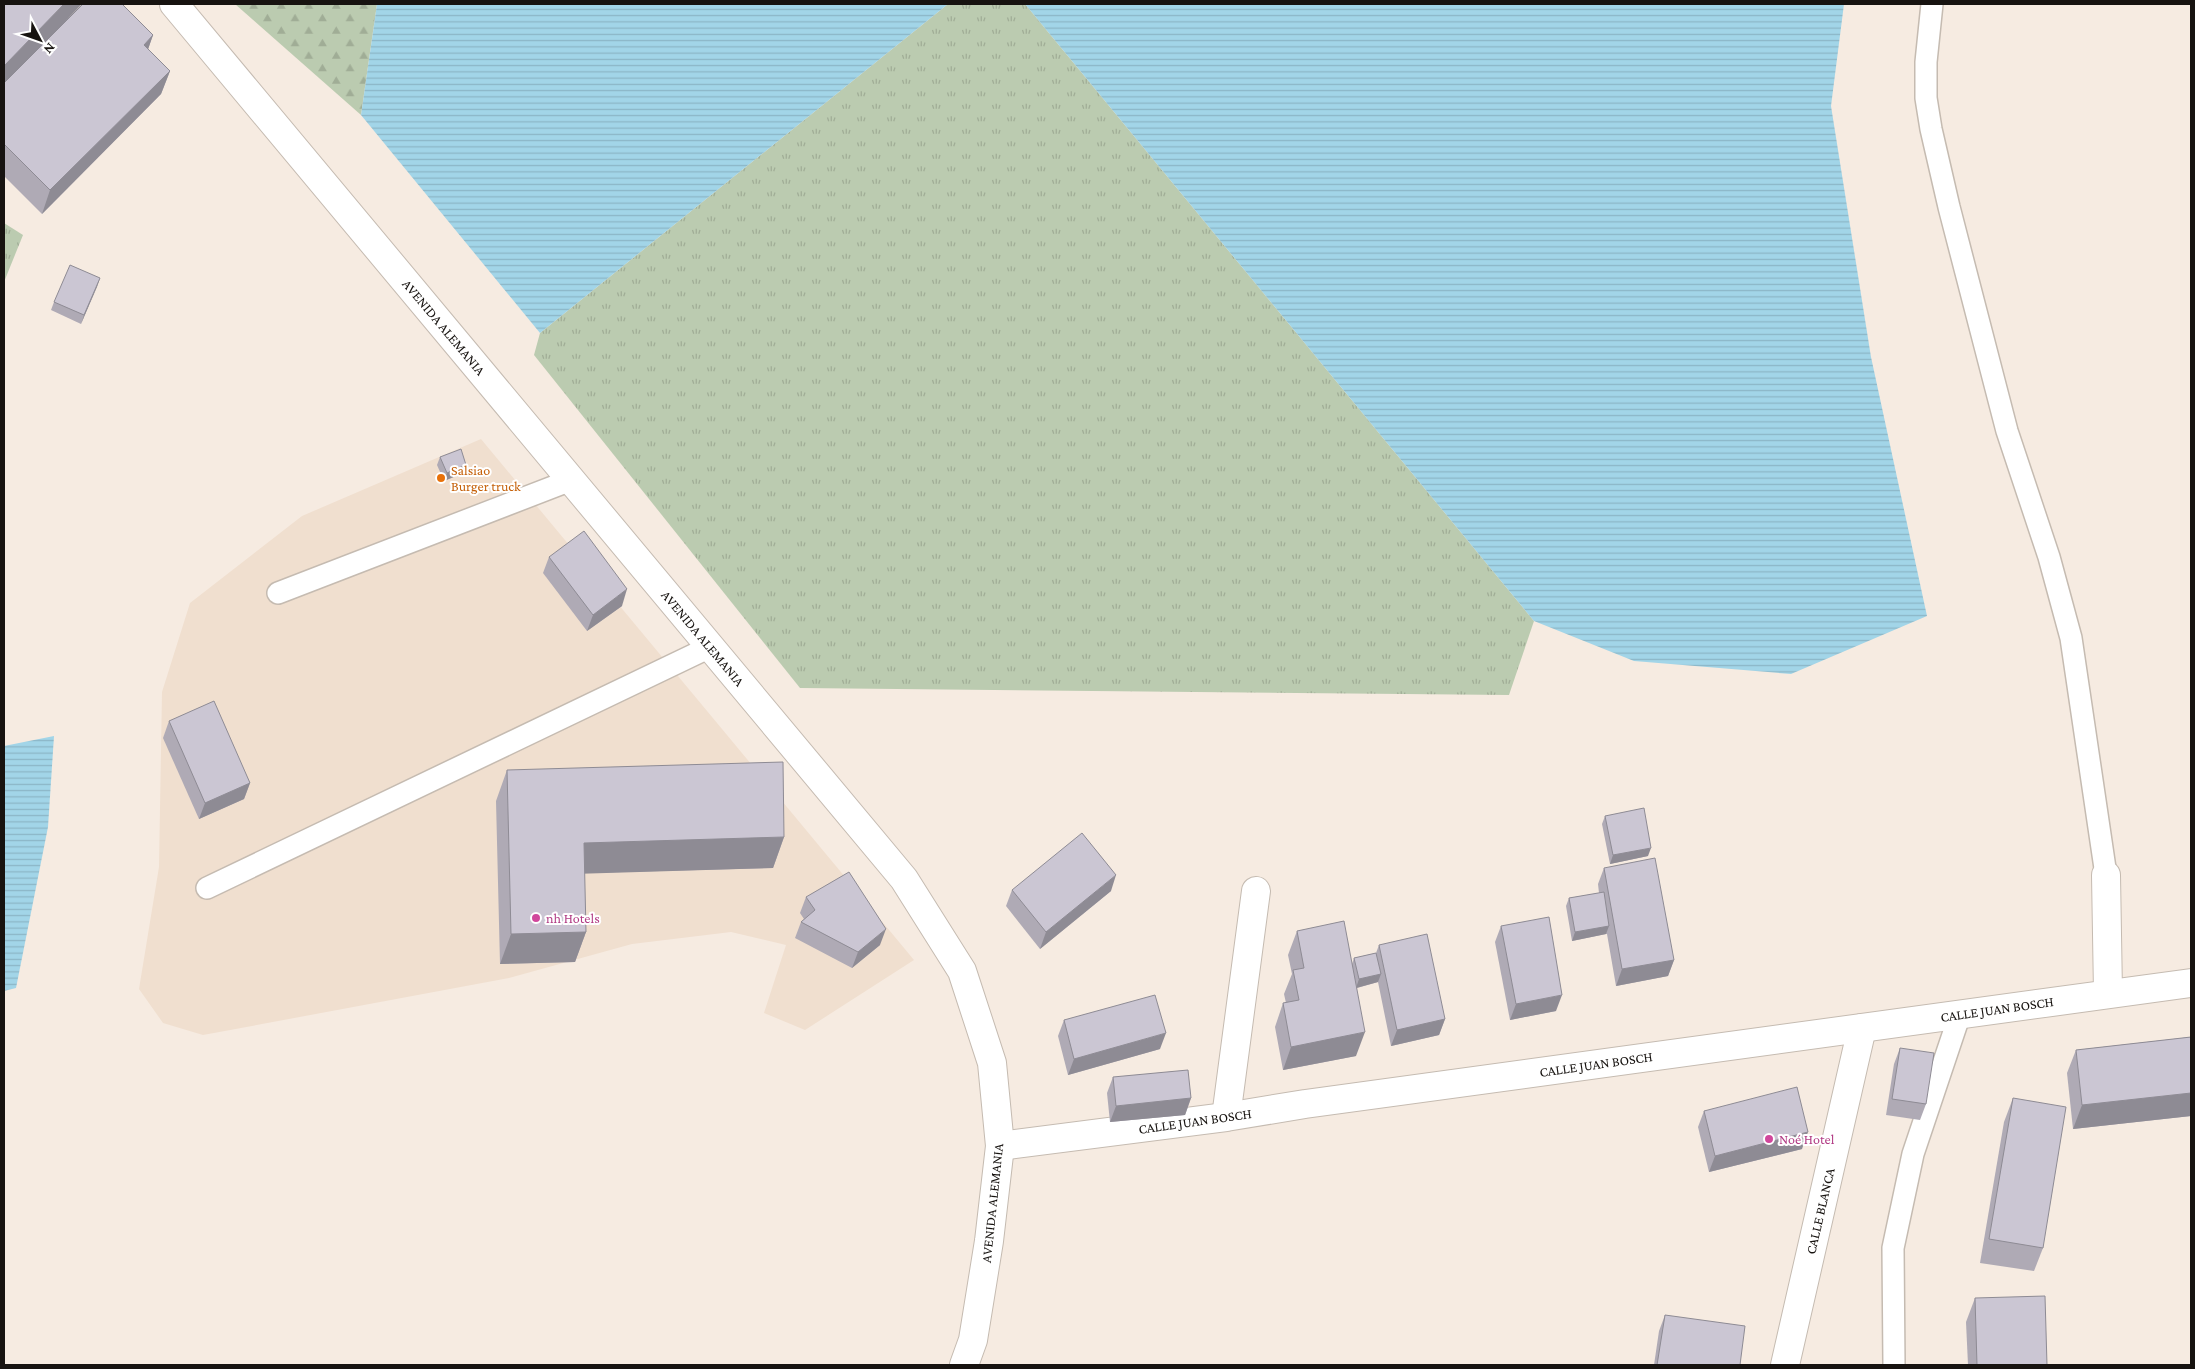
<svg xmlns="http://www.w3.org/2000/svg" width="2195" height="1369" font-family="'Crimson Pro',serif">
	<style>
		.built { fill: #f0dfcf }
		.grass { fill: url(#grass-tufts) }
		.forest { fill: url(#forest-firs) }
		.water { fill: url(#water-rules) }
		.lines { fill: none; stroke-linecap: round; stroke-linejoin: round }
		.service-casing { stroke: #c5bbb1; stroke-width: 24 }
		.minor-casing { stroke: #c5bbb1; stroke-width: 30 }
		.tertiary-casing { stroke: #c5bbb1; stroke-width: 30 }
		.service { stroke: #fff; stroke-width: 21 }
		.minor { stroke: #fff; stroke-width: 28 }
		.tertiary { stroke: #fff; stroke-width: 28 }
		.wall { fill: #afaab5 }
		.shaded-wall { fill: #8e8b94 }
		.building { fill: #cbc6d3; stroke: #8e8b94 }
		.food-dot { fill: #e8710a; stroke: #fff; stroke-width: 2 }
		.hotel-dot { fill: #d1479c; stroke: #fff; stroke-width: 2 }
		.labels { text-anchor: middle; stroke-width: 4; stroke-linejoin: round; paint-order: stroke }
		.street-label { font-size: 14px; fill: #171310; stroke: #fff }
		.food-label { font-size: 14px; fill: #c56008; stroke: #fff; text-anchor: start }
		.hotel-label { font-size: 14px; fill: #b23c85; stroke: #fff; text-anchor: start }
	</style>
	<defs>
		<pattern id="grass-tufts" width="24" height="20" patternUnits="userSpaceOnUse" patternTransform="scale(1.25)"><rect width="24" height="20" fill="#bbcbb0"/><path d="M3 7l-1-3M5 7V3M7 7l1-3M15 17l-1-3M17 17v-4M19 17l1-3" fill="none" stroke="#a0ad96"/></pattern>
		<pattern id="forest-firs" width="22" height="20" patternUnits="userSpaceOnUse" patternTransform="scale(1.25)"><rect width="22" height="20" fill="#bbcbb0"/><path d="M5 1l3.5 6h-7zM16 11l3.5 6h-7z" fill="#a0ad96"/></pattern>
		<pattern id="water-rules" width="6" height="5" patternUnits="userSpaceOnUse" patternTransform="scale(1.25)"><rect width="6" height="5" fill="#a2d5e8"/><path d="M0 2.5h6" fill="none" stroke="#8bb6c6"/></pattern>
	</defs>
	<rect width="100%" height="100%" fill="#f6ebe1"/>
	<polygon class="built" points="481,439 914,960 805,1030 764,1013 786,945 731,932 632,944 509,978 203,1035 163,1023 139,989 159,867 162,692 190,603 302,516"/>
	<g class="grass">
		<polygon points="948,4 1025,4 1534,621 1509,695 800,688 534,355 540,333"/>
		<polygon points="4,223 23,235 4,282"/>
	</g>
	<polygon class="forest" points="235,4 377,4 361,115"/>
	<g class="water">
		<polygon points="377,4 948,4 540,333 361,115"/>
		<polygon points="1025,4 1844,4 1831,106 1871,357 1927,616 1791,674 1634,661 1534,621"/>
		<polygon points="54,736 48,827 16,988 4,991 4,746"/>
	</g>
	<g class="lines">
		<defs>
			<g id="service">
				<polyline points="1932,4 1926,62 1926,98 1931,129 1949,207 2007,431 2049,557 2071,638 2106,875"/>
				<polyline points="278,593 571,480"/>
				<polyline points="207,888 710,647"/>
				<polyline points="1894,1365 1893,1248 1913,1154 1960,1014"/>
			</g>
			<g id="minor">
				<polyline points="2106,875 2108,993"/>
				<polyline points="1226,1117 1256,891"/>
				<polyline points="1000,1146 1226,1117 1305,1104 2191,983"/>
				<polyline points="1785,1365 1862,1028"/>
			</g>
			<polyline id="tertiary" points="174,4 904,879 962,971 992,1063 1000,1146 989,1241 973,1340 964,1365"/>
		</defs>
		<use href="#service" class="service-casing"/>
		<use href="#minor" class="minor-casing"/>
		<use href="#tertiary" class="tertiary-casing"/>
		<use href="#service" class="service"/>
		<use href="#minor" class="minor"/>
		<use href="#tertiary" class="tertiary"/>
	</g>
	<g class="wall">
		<polygon points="4,4 153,35 148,49 170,71 161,94 42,214 4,176"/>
		<polygon points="100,278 81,324 51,310 54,302"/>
		<polygon points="440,457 463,473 444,481 437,465"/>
		<polygon points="549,557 622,606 587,631 543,573"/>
		<polygon points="169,721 250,783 244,799 199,819 163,738"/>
		<polygon points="507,770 784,837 773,868 584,873 586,932 575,962 500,964 496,801"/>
		<polygon points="1605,816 1648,856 1610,864 1602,824"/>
		<polygon points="1604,868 1674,960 1668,976 1616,986 1607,934 1606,934 1572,941 1566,906 1569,898 1599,893 1598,884"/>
		<polygon points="1012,890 1111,891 1040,949 1006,906"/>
		<polygon points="806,897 880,945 852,968 795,938 801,922 804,919 800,913"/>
		<polygon points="1501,926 1556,1011 1510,1020 1495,942"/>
		<polygon points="1297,931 1352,964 1354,958 1376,953 1379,945 1445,1019 1439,1035 1391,1046 1378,982 1357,988 1356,1056 1283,1070 1275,1027 1283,1003 1286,1003 1284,994 1292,974 1288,955"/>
		<polygon points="1064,1020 1160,1049 1068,1075 1058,1036"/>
		<polygon points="2191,1037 2191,1116 2073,1129 2067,1073 2076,1050"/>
		<polygon points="1900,1048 1926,1104 1920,1120 1886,1115 1894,1064"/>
		<polygon points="1113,1077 1191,1098 1185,1115 1110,1122 1107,1093"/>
		<polygon points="2013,1098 2043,1248 2034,1271 1980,1263 2004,1122"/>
		<polygon points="1704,1111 1802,1149 1709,1172 1698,1127"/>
		<polygon points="1975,1298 2047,1365 1968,1365 1966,1322"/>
		<polygon points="1665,1315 1740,1365 1654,1365 1659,1331"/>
	</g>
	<g class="shaded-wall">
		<polygon points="64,4 82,4 4,85 4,66"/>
		<polygon points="153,35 145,58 144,45"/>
		<polygon points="170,71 161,94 42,214 50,190"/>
		<polygon points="100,278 97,287 81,324 84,315"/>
		<polygon points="466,465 463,473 444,481 447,473"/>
		<polygon points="627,589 622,606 587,631 593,615"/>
		<polygon points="250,783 244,799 199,819 205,803"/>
		<polygon points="784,837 773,868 573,874 584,843"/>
		<polygon points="1651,848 1648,856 1610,864 1613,855"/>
		<polygon points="1116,875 1111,891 1040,949 1046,932"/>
		<polygon points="1609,926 1606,934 1572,941 1575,932"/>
		<polygon points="886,929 880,945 852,968 858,952"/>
		<polygon points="586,932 575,962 500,964 511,934"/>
		<polygon points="1674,960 1668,976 1616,986 1622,969"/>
		<polygon points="1381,974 1378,982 1356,988 1359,979"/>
		<polygon points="1562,995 1556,1011 1510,1020 1516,1004"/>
		<polygon points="1445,1019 1439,1035 1391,1046 1397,1030"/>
		<polygon points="1365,1032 1356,1056 1283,1070 1291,1047"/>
		<polygon points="1166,1033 1160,1049 1068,1075 1074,1059"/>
		<polygon points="2191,1093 2191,1116 2073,1129 2082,1105"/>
		<polygon points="1191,1098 1185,1115 1110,1122 1116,1106"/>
		<polygon points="1808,1132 1802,1149 1709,1172 1715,1156"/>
	</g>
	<g class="building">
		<polygon points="4,4 64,4 4,66"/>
		<polygon points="83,4 122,4 153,35 144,45 170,71 50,190 4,144 4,83"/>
		<polygon points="70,265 100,278 84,315 54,302"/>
		<polygon points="461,449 466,465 447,473 440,457"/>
		<polygon points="584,531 627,589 593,615 549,557"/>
		<polygon points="214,701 250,783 205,803 169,721"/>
		<polygon points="783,762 784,837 584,843 586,932 511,934 507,770"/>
		<polygon points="1644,808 1651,848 1613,855 1605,816"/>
		<polygon points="1082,833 1116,875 1046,932 1012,890"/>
		<polygon points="1655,858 1674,960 1622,969 1604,868"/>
		<polygon points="849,872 886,929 858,952 801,922 815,910 806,897"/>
		<polygon points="1604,892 1609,926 1575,932 1569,898"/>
		<polygon points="1549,917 1562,995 1516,1004 1501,926"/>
		<polygon points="1344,921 1365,1032 1291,1047 1283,1003 1299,1000 1293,970 1304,968 1297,931"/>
		<polygon points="1427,934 1445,1019 1397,1030 1379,945"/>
		<polygon points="1376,953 1381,974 1359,979 1354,958"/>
		<polygon points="1155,995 1166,1033 1074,1059 1064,1020"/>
		<polygon points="2191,1037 2191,1093 2082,1105 2076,1050"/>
		<polygon points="1900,1048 1934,1053 1926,1104 1892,1099"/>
		<polygon points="1188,1070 1191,1098 1116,1106 1113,1077"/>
		<polygon points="1797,1087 1808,1132 1715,1156 1704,1111"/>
		<polygon points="2013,1098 2066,1107 2043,1248 1989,1239"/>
		<polygon points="2045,1296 2047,1365 1977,1365 1975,1298"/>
		<polygon points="1665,1315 1745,1326 1740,1365 1657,1365"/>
	</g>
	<circle class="food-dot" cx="441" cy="478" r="5"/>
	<g class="hotel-dot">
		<circle cx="536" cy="918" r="5"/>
		<circle cx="1769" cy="1139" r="5"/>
	</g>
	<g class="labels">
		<g class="street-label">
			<text transform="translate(444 327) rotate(50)" y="5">AVENIDA ALEMANIA</text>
			<text transform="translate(703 638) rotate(50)" y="5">AVENIDA ALEMANIA</text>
			<text transform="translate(1997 1009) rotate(-8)" y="5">CALLE JUAN BOSCH</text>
			<text transform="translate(1596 1064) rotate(-8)" y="5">CALLE JUAN BOSCH</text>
			<text transform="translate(1195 1121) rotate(-8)" y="5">CALLE JUAN BOSCH</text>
			<text transform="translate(992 1203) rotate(-84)" y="5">AVENIDA ALEMANIA</text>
			<text transform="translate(1820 1211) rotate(-77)" y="5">CALLE BLANCA</text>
		</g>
		<g class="food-label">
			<text x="451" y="475">Salsiao<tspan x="451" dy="16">Burger truck</tspan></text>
		</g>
		<g class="hotel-label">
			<text x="546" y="923">nh Hotels</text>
			<text x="1779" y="1144">Noé Hotel</text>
		</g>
	</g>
	<rect width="2195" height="1369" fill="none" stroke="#171310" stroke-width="10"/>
	<g transform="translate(40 40) rotate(131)" stroke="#ffffff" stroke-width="4" paint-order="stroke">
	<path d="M0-4L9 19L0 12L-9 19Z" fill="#171310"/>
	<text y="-8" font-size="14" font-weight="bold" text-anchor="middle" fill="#171310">N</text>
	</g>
</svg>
